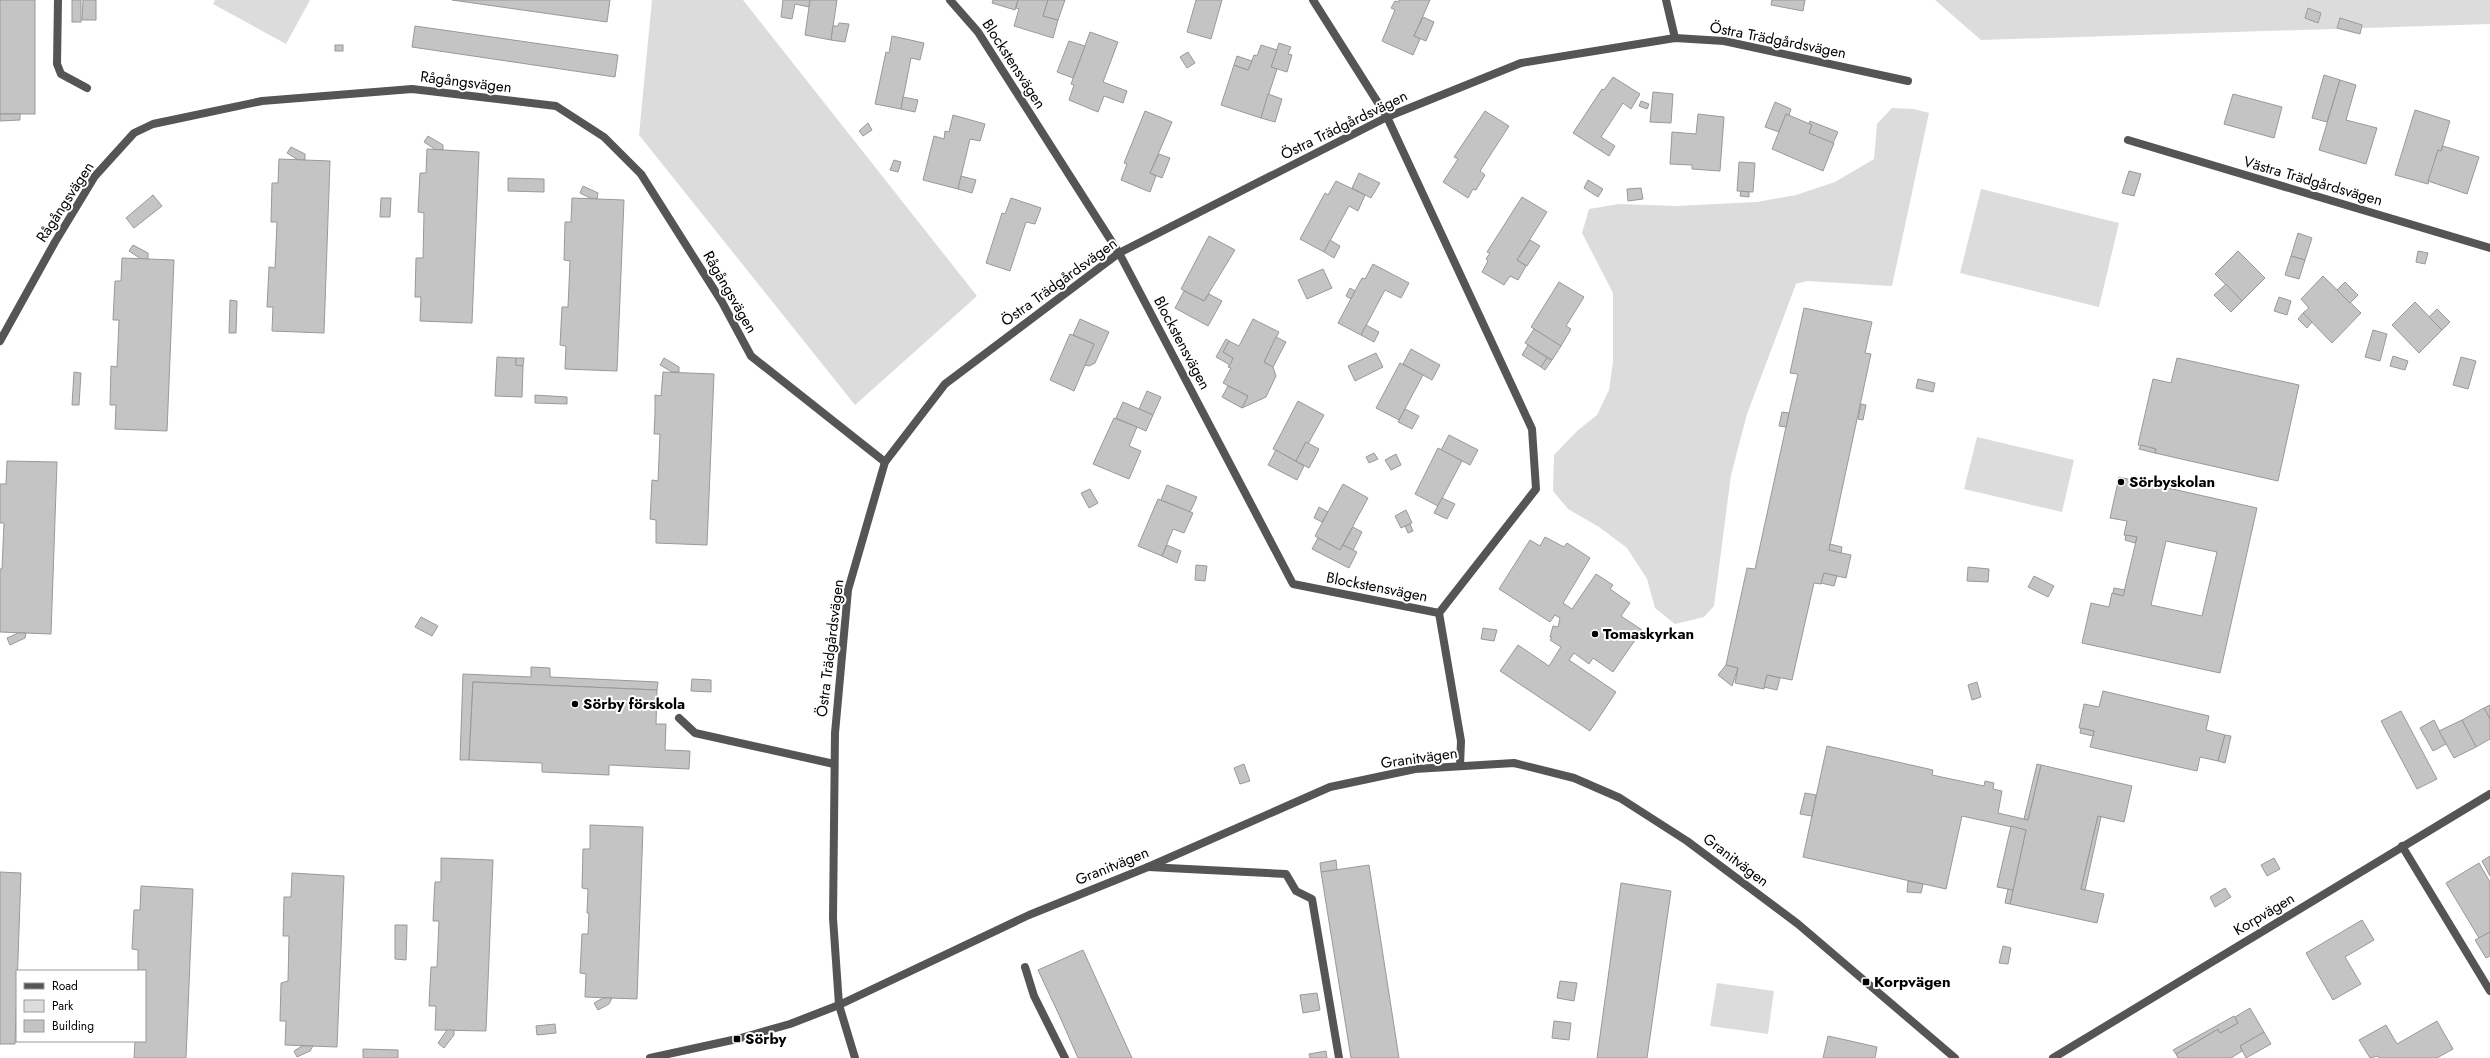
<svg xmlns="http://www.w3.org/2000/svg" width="2490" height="1058" font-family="Jost,sans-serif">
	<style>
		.green { fill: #dcdcdc }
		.building { fill: #c4c4c4; stroke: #999; fill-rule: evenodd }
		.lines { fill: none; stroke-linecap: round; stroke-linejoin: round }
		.service { stroke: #555; stroke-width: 8 }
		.minor { stroke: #555; stroke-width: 8 }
		.poi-dot { fill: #000; stroke: #fff; stroke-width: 1.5 }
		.labels { text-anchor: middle; stroke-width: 4; stroke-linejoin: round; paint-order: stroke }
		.street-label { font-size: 15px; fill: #000; stroke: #fff }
		.poi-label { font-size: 15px; font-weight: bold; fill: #000; stroke: #fff; text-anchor: start }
	</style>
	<rect width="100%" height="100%" fill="#fff"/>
	<g class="green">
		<polygon points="215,0 310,0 286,44 213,4"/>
		<polygon points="652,0 743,0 977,296 855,405 639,135"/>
		<polygon points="1935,0 2490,0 2490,24 1981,40"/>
		<polygon points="1892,108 1914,109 1929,113 1892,286 1807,281 1796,284 1747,414 1731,475 1714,606 1704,617 1675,624 1655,608 1647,579 1627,548 1599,527 1568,509 1553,491 1554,455 1577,431 1597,415 1609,390 1613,361 1613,293 1582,233 1589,209 1619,204 1676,206 1757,202 1796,195 1835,182 1874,159 1877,124"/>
		<polygon points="1981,189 2119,223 2099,307 1960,273"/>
		<polygon points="1977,437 2074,460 2062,512 1964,489"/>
		<polygon points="1717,983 1774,991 1768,1034 1710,1026"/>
	</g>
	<g class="building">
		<rect x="0" y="0" width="35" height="114"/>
		<rect x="72" y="0" width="9" height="22"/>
		<polygon points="83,0 96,0 96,20 82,20"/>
		<polygon points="452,0 610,0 607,22"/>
		<polygon points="783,0 810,0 809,7 795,4 792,19 781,17"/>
		<polygon points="810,0 837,0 831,40 805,35"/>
		<polygon points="993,0 1018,0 1015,10 992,3"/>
		<polygon points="1018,0 1048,0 1043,16 1058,20 1053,38 1014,26 1019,9 1016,8"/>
		<polygon points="1048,0 1065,0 1058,20 1043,16"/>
		<polygon points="1196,0 1222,0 1211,39 1187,32"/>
		<polygon points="1399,0 1430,0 1414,36 1420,39 1413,55 1382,41 1395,10 1391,8 1395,1 1399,2"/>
		<polygon points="1772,0 1805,0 1803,11 1771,5"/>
		<polygon points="2308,8 2321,13 2318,23 2305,18"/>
		<polygon points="1423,17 1434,22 1426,41 1414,36"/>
		<polygon points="2340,18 2362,25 2360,34 2337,28"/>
		<polygon points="839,23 849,24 845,42 831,40 833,26 838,26"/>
		<polygon points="415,26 618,55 615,77 412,47"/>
		<polygon points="1090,32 1118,42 1103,82 1127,91 1123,103 1104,96 1098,112 1069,100 1074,85 1071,84"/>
		<polygon points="892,36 924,43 920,60 911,58 901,109 875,104 886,52 889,53"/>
		<polygon points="1069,41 1085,46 1073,78 1057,72"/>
		<polygon points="1279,43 1291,47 1288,54 1292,55 1287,72 1271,67"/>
		<rect x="335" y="45" width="8" height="6"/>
		<polygon points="1261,45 1277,50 1271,67 1277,69 1261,118 1221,105 1234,65 1248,70 1254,55 1257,56"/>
		<polygon points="1188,52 1195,63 1187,68 1180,57"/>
		<polygon points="1237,56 1252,61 1248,70 1234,65"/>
		<polygon points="2324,75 2340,80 2327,122 2312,118"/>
		<polygon points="1613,77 1640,94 1631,109 1623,103 1601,137 1615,146 1609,156 1573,133 1602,89 1604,90"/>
		<polygon points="2340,80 2356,85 2346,120 2377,128 2366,164 2319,150"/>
		<polygon points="1653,92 1673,94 1671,123 1650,122"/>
		<polygon points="1268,94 1282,99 1275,122 1261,118"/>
		<polygon points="2233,94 2282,107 2274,138 2224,124"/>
		<polygon points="903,97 918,100 915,112 901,109"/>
		<polygon points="1641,101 1649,104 1647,109 1639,106"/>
		<polygon points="1775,102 1791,109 1789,115 1786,114 1779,132 1765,127"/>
		<polygon points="2415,110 2450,121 2441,151 2438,150 2428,184 2395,175"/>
		<polygon points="1145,111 1172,122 1150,173 1156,176 1150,192 1121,180 1127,164 1124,163"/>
		<polygon points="1485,111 1509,126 1480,171 1485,175 1476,190 1473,189 1468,198 1443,182 1458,159 1454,157"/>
		<polygon points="0,114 20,114 20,120 0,121"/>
		<polygon points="1698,114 1724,117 1720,171 1692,169 1692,165 1670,164 1672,132 1696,134"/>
		<polygon points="1786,114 1812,125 1809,133 1834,143 1823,171 1772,149"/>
		<polygon points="953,115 985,124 980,141 970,139 958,189 923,180 934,136 944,139 945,131 949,132"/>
		<polygon points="1810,121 1838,132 1833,143 1809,133 1812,125 1809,123"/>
		<polygon points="868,123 872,130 863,136 859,131"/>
		<polygon points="428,136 443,145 443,150 436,150 424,142"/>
		<polygon points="2443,146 2479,157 2467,194 2428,181 2438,150 2441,151"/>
		<polygon points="291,147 305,154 305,160 298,160 287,153"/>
		<polygon points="427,149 479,152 472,323 420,321 421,297 415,297 416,258 423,258 424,213 418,212 420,173 426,173"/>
		<polygon points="1159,154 1170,158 1162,178 1150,173"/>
		<polygon points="279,159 330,161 324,333 272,331 273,307 267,307 269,267 275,268 277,222 271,222 272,183 278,183"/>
		<polygon points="894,160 901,162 898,172 890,170"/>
		<polygon points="1739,162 1755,163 1753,192 1737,191"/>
		<polygon points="2129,171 2141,174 2134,196 2122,193"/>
		<polygon points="1359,173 1380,183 1371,198 1352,188"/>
		<polygon points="961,176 976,180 972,193 958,189"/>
		<polygon points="508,178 544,179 544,192 508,191"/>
		<polygon points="1588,180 1603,189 1598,197 1584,188"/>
		<polygon points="1336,181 1365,195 1358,211 1349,206 1324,252 1300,239 1325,193 1328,195"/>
		<polygon points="583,186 598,193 597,199 590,198 580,193"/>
		<polygon points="1641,188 1643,199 1628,201 1627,189"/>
		<polygon points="1741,191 1749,192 1749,197 1740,196"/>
		<polygon points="153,195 162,206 134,228 126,218"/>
		<polygon points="1522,197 1547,212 1517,260 1526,266 1518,280 1510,276 1504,285 1482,272 1488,261 1486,259 1490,253 1487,252"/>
		<polygon points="381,198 391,198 390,217 380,217"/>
		<polygon points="572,198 624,200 617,371 565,369 566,346 560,345 562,307 568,307 570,261 564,260 565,222 571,222"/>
		<polygon points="1011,198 1041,208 1035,224 1026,222 1010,271 986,263 1002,213 1005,214"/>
		<polygon points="2298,233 2312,238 2305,260 2291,256"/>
		<polygon points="1209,236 1235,250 1204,301 1181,289"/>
		<polygon points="1330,240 1340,246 1334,258 1324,252"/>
		<polygon points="1530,240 1540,246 1527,266 1517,260"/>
		<polygon points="133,245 148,253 148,259 141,259 129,251"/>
		<polygon points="2238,251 2265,278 2242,301 2215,274"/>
		<polygon points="2418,251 2428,253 2425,264 2416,262"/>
		<polygon points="2291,256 2305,260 2299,279 2285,275"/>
		<polygon points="122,258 174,260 167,431 115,429 116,405 110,405 111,366 117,367 119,320 113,320 115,281 121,281"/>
		<polygon points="1373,264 1409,283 1401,298 1385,290 1361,335 1338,323 1362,278 1365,279"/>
		<polygon points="1323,269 1332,288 1307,299 1298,280"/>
		<polygon points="2323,276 2361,313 2332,343 2303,313 2309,308 2301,299"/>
		<polygon points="1559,282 1584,297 1566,326 1571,329 1561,346 1531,327"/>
		<polygon points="2345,282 2358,295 2350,303 2337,290"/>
		<polygon points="2226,284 2242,301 2231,312 2214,295"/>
		<polygon points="1350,288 1355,291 1351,299 1346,296"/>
		<polygon points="1184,291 1204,301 1209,294 1222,301 1208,326 1175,308"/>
		<polygon points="2279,297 2291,301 2287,315 2274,311"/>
		<polygon points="230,300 237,301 236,333 229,333"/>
		<polygon points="2415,302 2442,330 2419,353 2392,325"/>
		<polygon points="1804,308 1872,322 1865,353 1871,354 1829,550 1851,555 1846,578 1824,573 1821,584 1814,583 1792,680 1767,675 1764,689 1735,683 1738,668 1726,665 1747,568 1755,569 1789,413 1798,374 1790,373"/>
		<polygon points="2437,309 2450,322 2442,330 2429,317"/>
		<polygon points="2303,313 2312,322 2307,328 2298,319"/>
		<polygon points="1080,319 1109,332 1095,363 1089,366 1085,365 1094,344 1073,335"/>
		<polygon points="1253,319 1279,332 1264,362 1273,367 1276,376 1266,397 1242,408 1248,396 1223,383 1231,368 1228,367 1233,358 1223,352 1229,341 1239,346"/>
		<polygon points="1366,325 1379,332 1374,342 1361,335"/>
		<polygon points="1534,329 1561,346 1552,360 1525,343"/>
		<polygon points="2373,330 2387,334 2380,361 2365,357"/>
		<polygon points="1070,334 1094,344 1074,391 1050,380"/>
		<polygon points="1276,337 1286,342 1273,367 1264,362"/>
		<polygon points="1226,339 1229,341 1223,352 1233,358 1230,365 1216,357"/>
		<polygon points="1528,345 1547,358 1541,367 1522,355"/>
		<polygon points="1411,349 1440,365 1432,380 1403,364"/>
		<polygon points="1376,353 1383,367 1355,381 1348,366"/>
		<polygon points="2393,356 2408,361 2405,370 2390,366"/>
		<polygon points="497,357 516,358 516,365 523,366 522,397 495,396"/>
		<polygon points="2461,357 2476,361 2468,389 2453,385"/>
		<polygon points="516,358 524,358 523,366 516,365"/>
		<polygon points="664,358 679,367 679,372 672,372 660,365"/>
		<polygon points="1547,358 1552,360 1545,370 1541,367"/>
		<polygon points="2177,358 2299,385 2278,481 2155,453 2156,449 2138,445 2153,379 2171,383"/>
		<polygon points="1400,363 1423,375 1399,420 1376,408"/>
		<polygon points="74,372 81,373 79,405 72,405"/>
		<polygon points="663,372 714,374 707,545 656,543 656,520 650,519 652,480 658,481 660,434 654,434 655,413 655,395 661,396"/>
		<polygon points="1918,379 1935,383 1933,392 1916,388"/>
		<polygon points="1228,386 1248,396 1242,408 1222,397"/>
		<polygon points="1147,391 1161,397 1153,415 1139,409"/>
		<polygon points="535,395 567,397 567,404 535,403"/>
		<polygon points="1298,401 1324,415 1308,444 1306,442 1296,461 1273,449"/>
		<polygon points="1123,402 1153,415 1146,431 1116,418"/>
		<polygon points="1861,404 1866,405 1863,420 1858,419"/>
		<polygon points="1405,409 1419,416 1412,429 1398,422"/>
		<polygon points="1782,412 1789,413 1786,427 1779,426"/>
		<polygon points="1114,418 1137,427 1129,446 1141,451 1129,479 1093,464"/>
		<polygon points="1449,435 1478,450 1470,465 1441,450"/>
		<polygon points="1306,442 1319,449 1309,468 1296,461"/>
		<polygon points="2141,445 2156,449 2155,453 2139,449"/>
		<polygon points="1438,448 1462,461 1438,506 1415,494"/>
		<polygon points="1276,450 1304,466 1297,480 1268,465"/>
		<polygon points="1374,453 1378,459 1369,463 1366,457"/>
		<polygon points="1396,454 1401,465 1391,470 1385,460"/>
		<polygon points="7,461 57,462 51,634 0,632 0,569 2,569 4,523 0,523 0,484 6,484"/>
		<path d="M2119 477 2257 508 2220 673 2082 643 2091 603 2109 607 2112 593 2123 596 2137 537 2124 535 2127 521 2110 518ZM2166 541 2217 552 2202 616 2151 605Z"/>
		<polygon points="1343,484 1368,498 1340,550 1315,536"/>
		<polygon points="1167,485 1197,497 1190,512 1161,500"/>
		<polygon points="1090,489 1098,503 1089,508 1081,493"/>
		<polygon points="1442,498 1455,504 1447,519 1434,513"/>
		<polygon points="1158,499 1193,513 1184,533 1173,529 1162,556 1138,546"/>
		<polygon points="1319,507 1328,512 1322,522 1314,518"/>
		<polygon points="1406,510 1412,523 1401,528 1395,516"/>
		<polygon points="1410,524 1413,531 1408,533 1405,526"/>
		<polygon points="1353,527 1362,532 1353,550 1343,545"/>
		<polygon points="2126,535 2137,537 2135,543 2125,540"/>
		<polygon points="1545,537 1564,547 1567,543 1590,558 1563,603 1572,609 1596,574 1613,585 1610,589 1630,603 1621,616 1642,630 1613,672 1593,658 1589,664 1574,653 1569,660 1616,692 1590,731 1500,671 1518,645 1549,666 1561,647 1550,640 1552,638 1550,637 1553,626 1558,627 1560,618 1555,615 1550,622 1499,589 1530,540 1540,546"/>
		<polygon points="1318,538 1340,550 1343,545 1357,552 1349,568 1312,549"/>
		<polygon points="1830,544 1842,547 1841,553 1829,550"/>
		<polygon points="1167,545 1181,551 1177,563 1162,556"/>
		<polygon points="1196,565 1207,566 1205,581 1195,580"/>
		<polygon points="1968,567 1989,569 1988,582 1967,581"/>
		<polygon points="1824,573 1837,576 1834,586 1821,583"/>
		<polygon points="2034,576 2054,586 2048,597 2028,587"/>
		<polygon points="2114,588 2125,590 2123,596 2113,593"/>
		<polygon points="421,617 438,626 432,636 415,627"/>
		<polygon points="1483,628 1497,630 1494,641 1481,639"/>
		<polygon points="18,633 26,633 25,638 10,645 7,638"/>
		<polygon points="1726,665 1738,668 1732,686 1718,675"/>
		<polygon points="531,667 550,668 550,677 658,682 657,690 473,682 469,760 460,760 463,674 531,677"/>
		<polygon points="1767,675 1780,678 1777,690 1764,687"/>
		<polygon points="692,679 711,680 711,692 691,691"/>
		<polygon points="473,682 657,690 656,724 666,724 665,750 690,751 689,769 609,765 609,775 542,772 542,763 469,760"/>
		<polygon points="1977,682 1981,697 1972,700 1968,685"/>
		<polygon points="2103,691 2209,716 2206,730 2225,735 2218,761 2200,757 2197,771 2090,747 2094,731 2079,728 2084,704 2099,707"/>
		<polygon points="2490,705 2490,719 2484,708"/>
		<polygon points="2484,708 2490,719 2490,739 2476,747 2462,720"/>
		<polygon points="2401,711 2437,779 2417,789 2381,721"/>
		<polygon points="2434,720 2446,744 2433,751 2420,728"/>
		<polygon points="2462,720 2476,747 2454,758 2439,731"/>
		<polygon points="2081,728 2094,731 2093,736 2080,733"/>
		<polygon points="2225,735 2231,736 2225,763 2218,761"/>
		<polygon points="1827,746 1933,770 1932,775 1984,786 1985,781 1994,783 1993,789 2002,791 1998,813 2028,820 2041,765 2132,786 2124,822 2098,816 2081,889 2104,894 2097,923 2010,904 2026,830 1962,816 1946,889 1803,857"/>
		<polygon points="1244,764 1250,781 1240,784 1234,768"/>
		<polygon points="2037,764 2041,765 2028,820 2024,819"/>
		<polygon points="1805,793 1816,795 1812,816 1800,814"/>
		<polygon points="2098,816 2101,817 2085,890 2081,889"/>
		<polygon points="590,825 643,827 637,999 585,997 586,974 580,973 582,934 588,934 589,913 587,913 588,889 582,888 583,849 590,849"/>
		<polygon points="2011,826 2026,830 2013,890 1997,887"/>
		<polygon points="2490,856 2490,876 2482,861"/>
		<polygon points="441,858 493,860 486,1031 435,1030 436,1006 429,1006 430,985 431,967 437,967 439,921 433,921 434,900 435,882 441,882"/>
		<polygon points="2274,858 2280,869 2267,876 2261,865"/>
		<polygon points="1336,860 1337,870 1321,872 1320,863"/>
		<polygon points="2479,863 2490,882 2490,932 2479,938 2446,883"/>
		<polygon points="1369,865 1399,1058 1351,1058 1321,872"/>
		<polygon points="0,872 21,873 15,1044 0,1044"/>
		<polygon points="292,873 344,876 337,1047 285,1045 286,1021 280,1021 281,983 288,981 289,936 283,936 284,897 291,897"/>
		<polygon points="1908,881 1923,884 1921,893 1907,892"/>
		<polygon points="1621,883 1671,891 1647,1058 1597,1058"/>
		<polygon points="141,886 193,889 186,1058 134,1058 135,1041 145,1041 145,971 138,971 138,950 132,949 134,910 140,910"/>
		<polygon points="2225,888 2231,897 2215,907 2210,897"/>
		<polygon points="2008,889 2013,890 2010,904 2005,903"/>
		<polygon points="2362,920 2374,940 2345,957 2361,984 2333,1000 2306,953"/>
		<polygon points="395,925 407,925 406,960 395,959"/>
		<polygon points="2490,932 2490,956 2486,958 2475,940"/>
		<polygon points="2003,946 2011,948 2008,964 1999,963"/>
		<polygon points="1083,950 1132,1058 1078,1058 1060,1017 1038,970"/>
		<polygon points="1560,981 1577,983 1574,1001 1557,998"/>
		<polygon points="1317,993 1320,1010 1303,1013 1300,995"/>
		<polygon points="603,998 612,998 609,1004 598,1010 594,1003"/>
		<polygon points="2250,1008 2264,1032 2240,1046 2242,1051 2231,1058 2178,1058 2176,1054 2218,1029 2220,1033 2238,1023 2235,1017"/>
		<polygon points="2234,1016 2238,1023 2220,1033 2218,1029 2176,1054 2173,1050"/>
		<polygon points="1554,1021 1571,1023 1569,1040 1552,1038"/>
		<polygon points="2437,1021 2453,1049 2437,1058 2379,1058 2378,1056 2370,1058 2359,1040 2386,1025 2397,1044"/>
		<polygon points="555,1024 556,1033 537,1035 536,1026"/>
		<polygon points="447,1030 454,1030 454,1035 444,1048 438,1043"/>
		<polygon points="2264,1032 2271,1044 2246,1058 2240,1046"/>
		<polygon points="1828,1036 1877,1047 1875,1058 1823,1058"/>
		<polygon points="302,1046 313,1046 310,1051 297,1057 294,1051"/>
		<polygon points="363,1049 398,1050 398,1058 363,1058"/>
		<polygon points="1326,1051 1327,1058 1310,1058 1309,1054"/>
	</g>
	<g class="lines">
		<g class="service">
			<polyline points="679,718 695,733 834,764"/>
			<polyline points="2402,846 2490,991"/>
			<polyline points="1148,867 1286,874 1296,891 1312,899 1339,1058"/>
			<polyline points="1025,967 1034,996 1065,1058"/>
		</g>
		<g class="minor">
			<polyline points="58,0 57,64 61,74 87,88"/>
			<polyline points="950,0 978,32 1119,253 1293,584 1439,613"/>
			<polyline points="1313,0 1387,117 1532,429 1536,489 1439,613 1461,741 1460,766"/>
			<polyline points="1666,0 1675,38"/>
			<polyline points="2128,140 2490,248"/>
			<polyline points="0,341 55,242 95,176 134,133 153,124 262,101 412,89 556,106 604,137 641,174 722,302 751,356 885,462"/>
			<polyline points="650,1058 737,1039 790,1024 839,1005 1029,915 1148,867 1330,787 1415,769 1514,763 1574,778 1620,798 1687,841 1798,924 1955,1058"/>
			<polyline points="855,1058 839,1005 833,918 835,733 848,590 885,462 945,384 1119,253 1387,117 1521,63 1675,38 1724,41 1908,81"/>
			<polyline points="2053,1058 2490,794"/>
		</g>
	</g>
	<g class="poi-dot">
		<circle cx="2121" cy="482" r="4"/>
		<circle cx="1595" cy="634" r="4"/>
		<circle cx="575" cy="704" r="4"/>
		<rect x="1862" y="978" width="8" height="8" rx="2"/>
		<rect x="733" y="1035" width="8" height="8" rx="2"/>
	</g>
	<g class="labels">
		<g class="street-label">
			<text transform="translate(1778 40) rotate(11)" y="5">Östra Trädgårdsvägen</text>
			<text transform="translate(1014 64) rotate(57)" y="5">Blockstensvägen</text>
			<text transform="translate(466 82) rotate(7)" y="5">Rågångsvägen</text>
			<text transform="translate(1344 125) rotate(-26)" y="5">Östra Trädgårdsvägen</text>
			<text transform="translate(2313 181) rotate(16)" y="5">Västra Trädgårdsvägen</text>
			<text transform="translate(65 202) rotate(-57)" y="5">Rågångsvägen</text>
			<text transform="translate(1059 282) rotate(-36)" y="5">Östra Trädgårdsvägen</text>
			<text transform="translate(730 292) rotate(60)" y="5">Rågångsvägen</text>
			<text transform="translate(1182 343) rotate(62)" y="5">Blockstensvägen</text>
			<text transform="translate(1377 587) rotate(11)" y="5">Blockstensvägen</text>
			<text transform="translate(830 648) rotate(-83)" y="5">Östra Trädgårdsvägen</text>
			<text transform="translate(1419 758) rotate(-8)" y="5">Granitvägen</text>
			<text transform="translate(1736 860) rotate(37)" y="5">Granitvägen</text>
			<text transform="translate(1112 866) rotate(-22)" y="5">Granitvägen</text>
			<text transform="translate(2264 914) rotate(-31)" y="5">Korpvägen</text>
		</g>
		<g class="poi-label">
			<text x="2129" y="487">Sörbyskolan</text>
			<text x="1603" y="639">Tomaskyrkan</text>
			<text x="583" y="709">Sörby förskola</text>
			<text x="1874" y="987">Korpvägen</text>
			<text x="745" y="1044">Sörby</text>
		</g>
	</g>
	<rect x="16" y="970" width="130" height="72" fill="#ffffff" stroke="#999999"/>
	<rect x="24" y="983" width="20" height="6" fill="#555555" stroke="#999999"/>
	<text x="52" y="990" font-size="12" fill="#000000">Road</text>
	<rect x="24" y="1000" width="20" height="12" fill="#dcdcdc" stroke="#999999"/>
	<text x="52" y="1010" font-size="12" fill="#000000">Park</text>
	<rect x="24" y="1020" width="20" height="12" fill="#c4c4c4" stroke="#999999"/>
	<text x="52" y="1030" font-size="12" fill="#000000">Building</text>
</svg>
